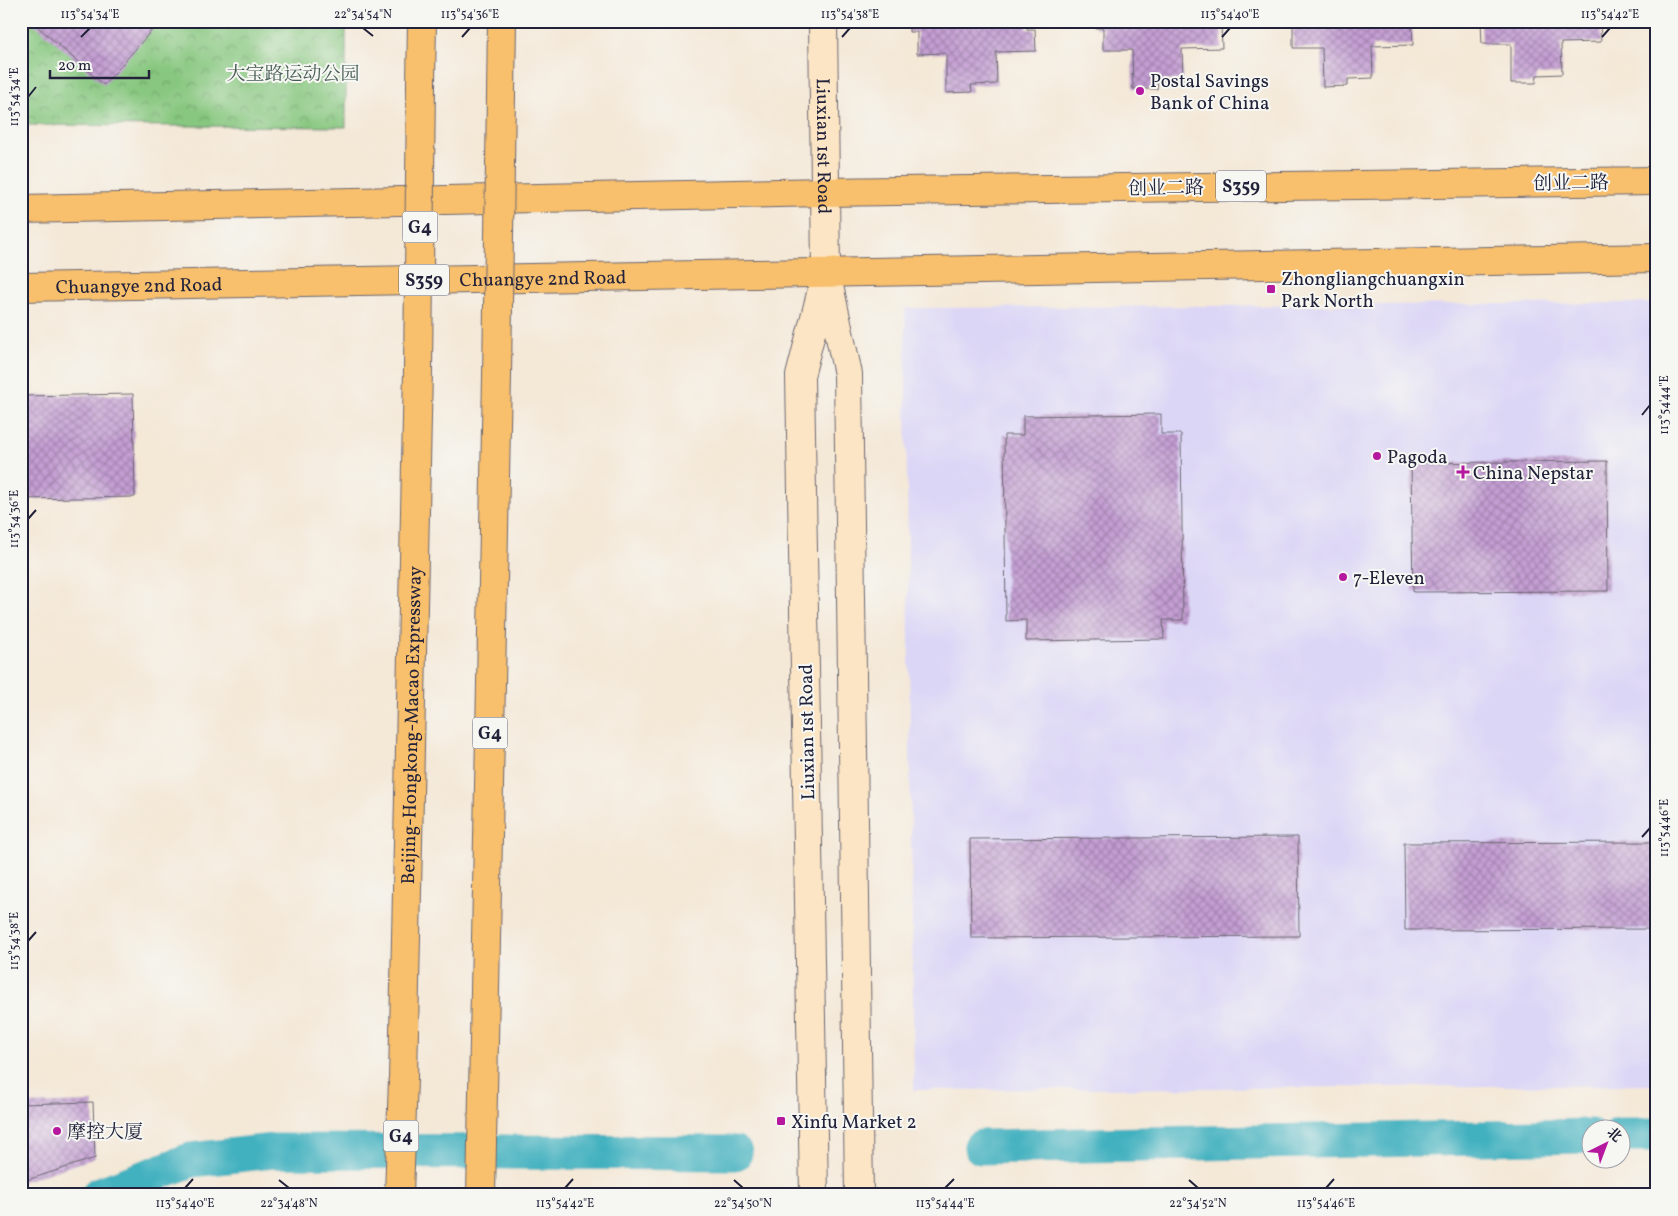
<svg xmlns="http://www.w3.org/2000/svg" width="1678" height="1216" font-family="Vollkorn,'Noto Serif SC',serif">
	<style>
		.built { fill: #dcd6f6 }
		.park { fill: url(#park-crowns); stroke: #54745d }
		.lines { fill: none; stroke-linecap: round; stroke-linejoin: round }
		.canal { stroke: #43b1bf; stroke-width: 35 }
		.building { fill: url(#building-cross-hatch) }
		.secondary-casing { stroke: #6c6772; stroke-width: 30 }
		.primary-casing { stroke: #6c6772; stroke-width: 30 }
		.highway-casing { stroke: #6c6772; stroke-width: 30 }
		.path { stroke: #6c6772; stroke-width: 3; stroke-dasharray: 4 4; stroke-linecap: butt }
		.secondary { stroke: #fce5c4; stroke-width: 28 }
		.primary { stroke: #f8bf6c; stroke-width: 28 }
		.highway { stroke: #f8bf6c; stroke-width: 28 }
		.highway-bridge-casing { stroke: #6c6772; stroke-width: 30; stroke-linecap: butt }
		.highway-bridge { stroke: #f8bf6c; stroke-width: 28 }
		.ticks { fill: none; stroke: #22223b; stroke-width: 2 }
		.poi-dot { fill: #b5179e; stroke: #f6f6f2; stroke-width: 2 }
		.labels { text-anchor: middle; stroke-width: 4; stroke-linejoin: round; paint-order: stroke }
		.shield { fill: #f6f6f2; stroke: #626272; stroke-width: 1 }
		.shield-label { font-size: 18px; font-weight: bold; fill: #22223b }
		.park-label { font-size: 19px; fill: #455c53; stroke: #f6f6f2 }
		.poi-label { font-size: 19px; fill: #22223b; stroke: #f6f6f2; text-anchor: start }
		.street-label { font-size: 19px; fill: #22223b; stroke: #f6f6f2 }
		.neatline { fill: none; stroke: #22223b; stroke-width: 2 }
		.ticks-label { font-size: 12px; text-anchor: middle; fill: #22223b }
	</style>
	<defs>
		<pattern id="park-crowns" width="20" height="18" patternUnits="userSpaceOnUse" patternTransform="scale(1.25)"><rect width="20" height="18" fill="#87c77f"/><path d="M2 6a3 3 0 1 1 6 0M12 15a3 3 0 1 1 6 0" fill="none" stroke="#6ea169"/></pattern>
		<pattern id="building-cross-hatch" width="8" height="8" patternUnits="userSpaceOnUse" patternTransform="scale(1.25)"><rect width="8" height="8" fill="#c49fd3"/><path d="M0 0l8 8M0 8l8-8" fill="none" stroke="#9f81ac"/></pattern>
	</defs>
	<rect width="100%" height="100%" fill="#f6f6f2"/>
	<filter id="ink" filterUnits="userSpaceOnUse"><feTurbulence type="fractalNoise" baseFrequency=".02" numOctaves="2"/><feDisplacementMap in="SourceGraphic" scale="10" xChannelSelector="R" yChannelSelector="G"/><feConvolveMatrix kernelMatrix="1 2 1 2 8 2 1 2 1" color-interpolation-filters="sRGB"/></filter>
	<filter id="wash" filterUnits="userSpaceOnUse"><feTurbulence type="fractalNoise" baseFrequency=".0096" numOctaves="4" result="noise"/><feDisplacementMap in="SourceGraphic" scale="20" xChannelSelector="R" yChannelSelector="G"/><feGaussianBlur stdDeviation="1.12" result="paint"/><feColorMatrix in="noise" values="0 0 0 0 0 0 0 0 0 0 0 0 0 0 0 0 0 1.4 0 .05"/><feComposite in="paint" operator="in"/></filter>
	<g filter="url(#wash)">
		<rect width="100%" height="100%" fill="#f4e8d7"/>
		<polygon class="built" points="1657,303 1657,1085 914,1090 905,308"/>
		<polygon class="park" points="21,21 346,21 346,127 21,125"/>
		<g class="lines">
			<g class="canal">
				<polyline points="1620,1135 1657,1135"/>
				<polyline points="981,1147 1590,1136"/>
				<polyline points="98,1195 191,1160 273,1151 735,1153"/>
			</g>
		</g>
		<g id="blocks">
			<g class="building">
				<polygon points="31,21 160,21 104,85"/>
				<polygon points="909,21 1027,21 1027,29 1035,29 1036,51 996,52 997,84 971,85 972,92 946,93 946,53 917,54 917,32 909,32"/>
				<polygon points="1095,21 1213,21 1213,25 1221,25 1222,48 1182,49 1183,80 1158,81 1157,89 1133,89 1132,50 1103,50 1103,28 1095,28"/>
				<polygon points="1286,21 1403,21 1403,23 1412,23 1413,45 1372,46 1373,78 1348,79 1348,86 1323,87 1322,48 1293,48 1293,25 1286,26"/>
				<polygon points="1481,21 1600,21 1601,42 1561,43 1562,74 1537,75 1536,83 1511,83 1511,44 1482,44"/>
				<polygon points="133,394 135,497 21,499 21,396"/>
				<polygon points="1161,414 1161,434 1181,434 1183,620 1163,620 1164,639 1026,641 1026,620 1006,621 1004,435 1023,435 1023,416"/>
				<polygon points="1607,461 1608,591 1413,592 1411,463"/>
				<polygon points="1298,837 1299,936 971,938 970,839"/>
				<polygon points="1657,842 1657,929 1405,930 1404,843"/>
				<polygon points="93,1102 95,1158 21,1182 21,1104"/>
			</g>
		</g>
	</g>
	<g filter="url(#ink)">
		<use href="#blocks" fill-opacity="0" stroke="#6c6772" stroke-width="1"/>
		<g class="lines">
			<defs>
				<g id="secondary">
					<path id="s1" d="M823 21 826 272 848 374 859 1195"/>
					<polyline points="814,1195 800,376 825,278"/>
				</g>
				<g id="primary">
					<polyline points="21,209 825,192 1657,181"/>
					<path id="s2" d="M21 287 1657 258"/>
				</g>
				<g id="highway">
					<polyline points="421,83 422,21"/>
					<polyline points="501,94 502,21"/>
					<path id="s3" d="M399 1195 403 1079 418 370"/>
					<polyline points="481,1195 497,376"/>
				</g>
			</defs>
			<use href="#secondary" class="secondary-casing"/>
			<use href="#primary" class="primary-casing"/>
			<use href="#highway" class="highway-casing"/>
			<polyline class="path" points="21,27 26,21"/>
			<use href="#secondary" class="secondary"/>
			<use href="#primary" class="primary"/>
			<use href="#highway" class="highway"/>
			<defs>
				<g id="highway-bridge">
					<polyline points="418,370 421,83"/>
					<polyline points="497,376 501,94"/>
				</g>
			</defs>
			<use href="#highway-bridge" class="highway-bridge-casing"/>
			<use href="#highway-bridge" class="highway-bridge"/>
		</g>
	</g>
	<path class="ticks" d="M363 28 373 36M81 37 90 28M462 37 470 28M842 37 850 28M1222 37 1230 28M1602 37 1610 28M28 97 36 87M1642 415 1650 405M28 519 36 510M1642 837 1650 828M28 941 36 932M279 1180 289 1188M734 1180 743 1188M1189 1180 1198 1188M185 1188 193 1179M565 1188 573 1179M945 1188 954 1179M1326 1188 1334 1179"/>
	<g class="poi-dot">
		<circle cx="1140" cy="91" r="5"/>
		<rect x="1266" y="284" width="10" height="10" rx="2.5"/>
		<circle cx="1377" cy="456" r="5"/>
		<path d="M1460.5 464.5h5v5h5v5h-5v5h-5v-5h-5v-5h5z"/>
		<circle cx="1343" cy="577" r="5"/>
		<rect x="776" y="1116" width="10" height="10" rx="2.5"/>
		<circle cx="57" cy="1131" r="5"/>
	</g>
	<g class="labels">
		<g class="shield">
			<rect x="1216" y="170.5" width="50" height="31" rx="4"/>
			<rect x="402.5" y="211.5" width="35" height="31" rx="4"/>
			<rect x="399" y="264.5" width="50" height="31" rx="4"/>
			<rect x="472.5" y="717.5" width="35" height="31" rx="4"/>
			<rect x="383.5" y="1120.5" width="35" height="31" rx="4"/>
		</g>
		<g class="shield-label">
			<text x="1241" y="192">S359</text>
			<text x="420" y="233">G4</text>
			<text x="424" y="286">S359</text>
			<text x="490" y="739">G4</text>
			<text x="401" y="1142">G4</text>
		</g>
		<g class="park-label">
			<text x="293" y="80">大宝路运动公园</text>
		</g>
		<g class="poi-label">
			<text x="1150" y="87">Postal Savings<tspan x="1150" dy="22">Bank of China</tspan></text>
			<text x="1281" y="285">Zhongliangchuangxin<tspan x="1281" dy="22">Park North</tspan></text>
			<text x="1387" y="463">Pagoda</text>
			<text x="1473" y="479">China Nepstar</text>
			<text x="1353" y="584">7-Eleven</text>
			<text x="791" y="1128">Xinfu Market 2</text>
			<text x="67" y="1138">摩控大厦</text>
		</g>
		<g class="street-label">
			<text dy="7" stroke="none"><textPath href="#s1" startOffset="125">Liuxian 1st Road</textPath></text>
			<text transform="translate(1571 182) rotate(-1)" y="7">创业二路</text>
			<text transform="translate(1166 187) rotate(-1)" y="7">创业二路</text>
			<text dy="7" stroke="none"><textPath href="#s2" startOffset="522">Chuangye 2nd Road</textPath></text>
			<text dy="7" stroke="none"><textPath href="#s2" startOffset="118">Chuangye 2nd Road</textPath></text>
			<text dy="7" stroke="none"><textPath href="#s3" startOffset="470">Beijing-Hongkong-Macao Expressway</textPath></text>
			<text transform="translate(806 732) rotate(-91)" y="7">Liuxian 1st Road</text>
		</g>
	</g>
	<rect width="1678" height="1216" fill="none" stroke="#f6f6f2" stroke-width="55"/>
	<g transform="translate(1606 1144) rotate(42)"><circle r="24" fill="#f6f6f2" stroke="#a1a1a9"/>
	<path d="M0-4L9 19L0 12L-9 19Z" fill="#b5179e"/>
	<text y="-8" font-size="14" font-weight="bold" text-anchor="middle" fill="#22223b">北</text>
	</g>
	<path d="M50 70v8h99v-8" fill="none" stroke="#22223b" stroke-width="2.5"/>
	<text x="58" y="70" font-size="15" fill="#22223b" stroke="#f6f6f2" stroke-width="4" paint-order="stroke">20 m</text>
	<rect x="28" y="28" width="1622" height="1160" class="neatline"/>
	<g class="ticks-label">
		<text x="90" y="18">113°54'34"E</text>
		<text x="363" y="18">22°34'54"N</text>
		<text x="470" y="18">113°54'36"E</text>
		<text x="850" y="18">113°54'38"E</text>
		<text x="1230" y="18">113°54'40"E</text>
		<text x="1610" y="18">113°54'42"E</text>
		<text transform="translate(14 97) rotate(-90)" y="4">113°54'34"E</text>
		<text transform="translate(1664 405) rotate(-90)" y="4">113°54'44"E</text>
		<text transform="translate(14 519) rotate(-90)" y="4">113°54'36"E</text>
		<text transform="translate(1664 828) rotate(-90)" y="4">113°54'46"E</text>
		<text transform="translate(14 941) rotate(-90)" y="4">113°54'38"E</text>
		<text x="185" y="1207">113°54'40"E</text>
		<text x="289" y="1207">22°34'48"N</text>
		<text x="565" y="1207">113°54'42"E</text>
		<text x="743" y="1207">22°34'50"N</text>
		<text x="945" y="1207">113°54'44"E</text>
		<text x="1198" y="1207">22°34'52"N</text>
		<text x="1326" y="1207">113°54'46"E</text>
	</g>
</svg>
